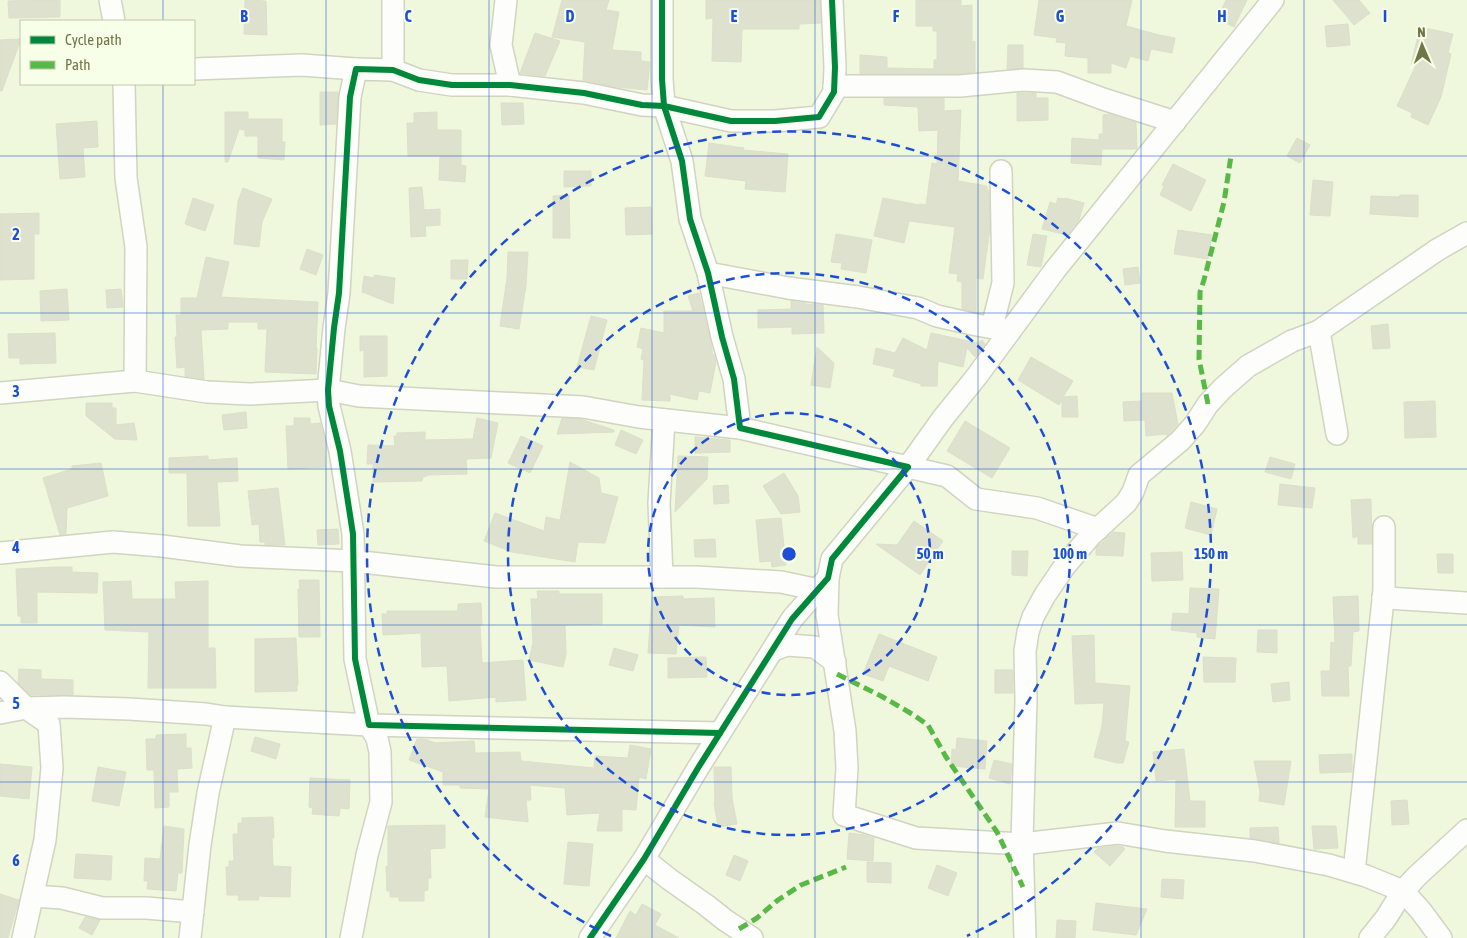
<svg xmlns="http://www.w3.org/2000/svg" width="1467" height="938" font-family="'Asap Condensed',sans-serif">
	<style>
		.residential { fill: #eff7dc; fill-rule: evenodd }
		.building { fill: #dde1cd; stroke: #dce0ca }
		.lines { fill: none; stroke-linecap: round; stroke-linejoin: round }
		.street-casing { stroke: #d0d4c0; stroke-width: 24 }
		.street { stroke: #fdfefc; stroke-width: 21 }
		.quiet { stroke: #58b947; stroke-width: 5; stroke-dasharray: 10 5; stroke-linecap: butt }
		.cycleway-casing { stroke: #f7ffe9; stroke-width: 9 }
		.cycleway { stroke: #00873e; stroke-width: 6 }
		.grid { fill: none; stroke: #1d4ed8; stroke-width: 1; stroke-opacity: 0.55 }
		.ring { fill: none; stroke: #1d4ed8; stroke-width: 2.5; stroke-dasharray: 9 6 }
		.grid-label { font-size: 16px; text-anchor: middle; font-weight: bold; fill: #1d4ed8; stroke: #f7ffe9; stroke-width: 4; stroke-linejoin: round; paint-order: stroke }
		.centre { fill: #1d4ed8; stroke: #f7ffe9; stroke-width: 2.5 }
		.ring-label { font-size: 15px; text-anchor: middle; font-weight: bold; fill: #1d4ed8; stroke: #f7ffe9; stroke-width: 4; stroke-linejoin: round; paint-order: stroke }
	</style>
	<rect width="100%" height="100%" fill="#f2f7e8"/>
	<path class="residential" d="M0 0H1467V938H0ZM21 21H194V84H21Z"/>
	<g class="building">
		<polygon points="33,0 60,0 60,17 9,18 8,1"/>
		<polygon points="245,0 266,1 267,35 244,34"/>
		<polygon points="562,0 609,0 606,10 619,12 612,50 641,52 641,61 650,62 647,90 617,87 583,80 585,42 552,37"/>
		<polygon points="706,0 820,0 821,23 799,24 799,29 742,29 741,62 712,61 713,18 706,19"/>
		<polygon points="916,0 961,0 961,6 972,5 972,42 975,41 975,72 959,74 860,74 860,55 887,57 887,68 934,69 934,60 937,60 937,31 933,31 933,26 916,26"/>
		<polygon points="1039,0 1132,0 1126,26 1159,35 1175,38 1172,53 1151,49 1148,61 1130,56 1126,68 1111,63 1111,73 1088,73 1088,58 1065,56 1066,43 1056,42 1057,38 1034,35"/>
		<polygon points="1226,0 1247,0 1234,27 1217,19"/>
		<polygon points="1333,0 1359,0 1370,13 1354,25"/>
		<polygon points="1348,24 1350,45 1327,47 1325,26"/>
		<polygon points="1420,27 1453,34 1448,53 1451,54 1441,97 1428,125 1411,117 1412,113 1397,106 1416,65 1411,65"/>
		<polygon points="535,33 560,41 545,76 520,73"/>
		<polygon points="21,39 2,91 0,91 0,40"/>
		<polygon points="1008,45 1023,45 1023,68 1007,69"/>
		<polygon points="320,92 338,92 336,124 320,125"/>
		<polygon points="1017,93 1036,93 1036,98 1048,98 1048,120 1017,121"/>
		<polygon points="884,98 944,98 944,111 961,110 958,181 987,186 987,190 989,191 990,229 983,279 976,278 976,312 962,309 962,282 957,281 958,274 949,273 955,227 909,221 904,243 874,236 883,198 919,205 919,204 926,205 932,163 937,164 938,130 919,131 918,107 884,105"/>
		<polygon points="501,103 523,103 524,124 502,125"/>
		<polygon points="225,112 248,112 248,119 282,119 282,142 285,142 284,160 258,158 258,136 245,136 245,130 239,129 228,162 225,162"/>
		<polygon points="437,112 437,130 461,130 461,165 466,166 465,182 439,180 440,156 408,156 407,123 414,123 414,113"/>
		<polygon points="1109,114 1136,123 1137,149 1102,149 1101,165 1071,163 1072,138 1099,140 1099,134 1103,134 1103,115"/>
		<polygon points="97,121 98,147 83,148 85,177 60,179 56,124"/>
		<polygon points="1297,138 1310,145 1300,163 1287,156"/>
		<polygon points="709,143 744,148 743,150 788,154 785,192 745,189 746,181 705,176"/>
		<polygon points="1173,164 1206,180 1191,211 1160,195 1164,186 1162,185"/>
		<polygon points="564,171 591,171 591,186 564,187"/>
		<polygon points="1313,180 1333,182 1330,216 1310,215"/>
		<polygon points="422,187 424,210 440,209 440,225 425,226 426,236 411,237 409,188"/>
		<polygon points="243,188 272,199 262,222 259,247 234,244 238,201"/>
		<polygon points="569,195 570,238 553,238 553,196"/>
		<polygon points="1400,195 1418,195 1418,217 1370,214 1371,196 1399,197"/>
		<polygon points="193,198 214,205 205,231 185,224"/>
		<polygon points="1058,198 1064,199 1065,198 1084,203 1079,220 1067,235 1042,229 1050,202 1056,204"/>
		<polygon points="651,207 652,234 626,235 625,208"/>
		<polygon points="39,213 39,234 34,234 34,279 0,280 0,214"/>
		<polygon points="1178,230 1212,235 1208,259 1174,254"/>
		<polygon points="836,234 872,240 866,273 841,269 842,263 831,262"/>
		<polygon points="1033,234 1047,236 1041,267 1027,265"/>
		<polygon points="307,249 323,255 316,275 300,269"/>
		<polygon points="508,252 528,252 526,285 519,329 500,326 507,278"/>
		<polygon points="206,257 229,262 221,297 318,302 316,348 317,348 316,374 265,372 267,329 258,329 258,322 228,322 228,329 201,330 204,379 185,376 185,367 177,368 175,337 177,337 176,315 181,315 181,298 197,298"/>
		<polygon points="451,260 468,260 467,279 451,279"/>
		<polygon points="1138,267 1140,283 1125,285 1123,269"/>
		<polygon points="374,275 395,278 393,304 362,292 364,276 374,278"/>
		<polygon points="67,289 69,320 41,321 40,291"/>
		<polygon points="121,289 123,307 107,308 106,290"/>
		<polygon points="699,293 712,348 712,354 714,355 716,362 710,393 699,391 697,400 670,394 670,401 642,400 644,360 641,359 643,349 637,347 641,328 664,333 664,311 693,311 688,296"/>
		<polygon points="791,301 805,303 805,304 823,305 824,333 792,334 792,327 758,328 758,310 791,309"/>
		<polygon points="591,316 607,320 594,370 577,367"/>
		<polygon points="1388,324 1390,348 1373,349 1371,326"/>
		<polygon points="55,333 56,363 20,364 20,358 9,358 8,334"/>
		<polygon points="931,333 978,343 982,340 985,344 975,357 967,348 963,367 938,361 937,386 921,386 921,384 893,376 895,369 873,364 876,348 895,353 903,338 927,350"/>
		<polygon points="360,336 387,336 387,376 364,377 364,350 360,351"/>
		<polygon points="817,347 834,363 830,388 811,385"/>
		<polygon points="1031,357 1073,381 1063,397 1077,396 1078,417 1062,417 1062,400 1059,405 1018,380"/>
		<polygon points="1142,393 1172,393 1178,424 1167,436 1166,434 1146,436 1145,420 1124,421 1123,402 1142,401"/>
		<polygon points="1435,401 1436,437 1405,438 1404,402"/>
		<polygon points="86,403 112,403 112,408 116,408 116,425 134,423 137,440 115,439 86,416"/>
		<polygon points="246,412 247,428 224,430 222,415"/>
		<polygon points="294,418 310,418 310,424 320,423 324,438 325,467 288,469 286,426 294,426"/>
		<polygon points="477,418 498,423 491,458 466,459 467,474 427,475 427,476 423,477 422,481 373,482 373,464 367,464 368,445 395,446 394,436 397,436 397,433 425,432 425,440 473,439"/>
		<polygon points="562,418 580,419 614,430 614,432 557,434"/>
		<polygon points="965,421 1010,448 992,478 947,451"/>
		<polygon points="621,430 643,440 636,454 615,445"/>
		<polygon points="521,436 543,446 530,473 508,463"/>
		<polygon points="695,437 730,440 730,452 695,453"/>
		<polygon points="208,456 208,460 237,458 238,481 217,482 220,526 188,526 187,473 169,473 169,458"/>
		<polygon points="678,456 708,457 707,479 675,512"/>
		<polygon points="1270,457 1295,464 1291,479 1265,472"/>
		<polygon points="570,462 599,478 601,493 618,497 605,543 578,542 575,562 512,552 484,541 495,513 544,531 546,517 560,520"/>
		<polygon points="101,463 108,496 67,508 66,534 60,535 43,478 72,469 72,466"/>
		<polygon points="784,473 798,496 800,512 781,514 763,486"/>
		<polygon points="1280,484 1315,488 1312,508 1278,505"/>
		<polygon points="728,485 729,503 714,504 713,486"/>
		<polygon points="278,488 285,545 265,545 265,542 260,542 259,524 252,525 248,491"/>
		<polygon points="1371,499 1372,544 1358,544 1358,536 1353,538 1351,500"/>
		<polygon points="1191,502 1217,509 1211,535 1185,528"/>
		<polygon points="781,518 786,565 772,567 771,561 760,562 756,520"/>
		<polygon points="914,521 943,541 920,575 876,544 897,545"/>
		<polygon points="338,529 339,544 318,545 317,530"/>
		<polygon points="1113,532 1125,533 1123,556 1096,555 1096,548"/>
		<polygon points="715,539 716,557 695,557 694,540"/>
		<polygon points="1012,551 1028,551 1027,576 1012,575"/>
		<polygon points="1182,552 1183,580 1152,581 1151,553"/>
		<polygon points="1437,554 1453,554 1453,573 1438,573"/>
		<polygon points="56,567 72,567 72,572 98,573 97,593 37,592 37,623 21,623 21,616 18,616 16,569"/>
		<polygon points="299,580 319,580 320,637 299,637 298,589 300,589"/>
		<polygon points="131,581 132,599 176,599 175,582 208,581 208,648 215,648 216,688 148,688 149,632 105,630 103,582"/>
		<polygon points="1190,588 1219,589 1215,639 1197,637 1197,633 1171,630 1173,613 1189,614"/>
		<polygon points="537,591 559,591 559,594 602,594 602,624 565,625 566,654 563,667 529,660 533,643 531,599 538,599"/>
		<polygon points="683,596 683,599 714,598 715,627 679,625 676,654 648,653 652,597"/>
		<polygon points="1358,596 1359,631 1353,632 1351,666 1348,666 1349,696 1322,696 1321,671 1330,671 1331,642 1335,643 1333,597"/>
		<polygon points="481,603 482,625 480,625 482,663 523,660 526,700 496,702 496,697 449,701 447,666 422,667 421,633 383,635 382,614 387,614 387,611 458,611 458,604"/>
		<polygon points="1258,630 1277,630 1277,653 1257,652"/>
		<polygon points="879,634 937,657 928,681 889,666 883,681 863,674"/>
		<polygon points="1094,635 1095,683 1130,686 1125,741 1129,742 1123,763 1117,763 1094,757 1102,726 1104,703 1075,704 1072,636"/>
		<polygon points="296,638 298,685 297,685 297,691 255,692 255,639"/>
		<polygon points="614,648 638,655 633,671 609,665"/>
		<polygon points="706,657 707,677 668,678 668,658"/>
		<polygon points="1203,657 1236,658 1235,682 1204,682"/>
		<polygon points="19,669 41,670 41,679 73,680 73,695 30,695 18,683"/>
		<rect x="995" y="670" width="18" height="23"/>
		<polygon points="1289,682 1290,700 1273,702 1271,684"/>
		<polygon points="186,734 186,748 191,748 192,768 177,769 178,792 169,792 169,807 155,808 154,770 147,770 146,739 156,739 156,735"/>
		<polygon points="255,737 280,744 276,759 251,751"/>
		<polygon points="957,738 987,741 985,769 951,766 952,749 956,750"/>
		<polygon points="417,739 425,739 435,743 474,741 475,753 520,752 521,761 594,768 595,756 628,758 630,745 651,749 646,779 639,777 636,810 622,809 622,831 597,831 600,813 567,815 565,788 530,785 531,800 526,800 528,822 485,817 489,789 460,788 460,785 443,785 443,772 409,760"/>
		<polygon points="1184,749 1190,801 1205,801 1205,827 1175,827 1176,779 1156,781 1153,752"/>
		<polygon points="1352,754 1352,772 1320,773 1319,755"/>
		<polygon points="994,760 1012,764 1010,784 989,778"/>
		<polygon points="1254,761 1291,761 1284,805 1259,801 1260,792"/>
		<polygon points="0,764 32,767 29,799 0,796"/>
		<polygon points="98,767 126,772 119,806 92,801"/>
		<polygon points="714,767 731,767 732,798 737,824 718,827 714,803 715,803"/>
		<polygon points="310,778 350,780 349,809 340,808 339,816 312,814 313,808 309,807"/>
		<polygon points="1407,800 1409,824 1392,825 1391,801"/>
		<polygon points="273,817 274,838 272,838 273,866 291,867 290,897 258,896 259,900 238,900 239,895 227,895 226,867 229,867 229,861 234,861 233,834 238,834 238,823 242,823 242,818"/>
		<polygon points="445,825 445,848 430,849 431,878 428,878 428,890 424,891 424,901 399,901 399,897 390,897 390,891 387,891 386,866 388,866 388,826"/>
		<polygon points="164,826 184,829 182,873 178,873 176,891 147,889 148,881 144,881 145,858 160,859"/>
		<polygon points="1312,826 1336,826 1338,848 1314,849"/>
		<polygon points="1278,827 1279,843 1250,838 1250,828"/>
		<polygon points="849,833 864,835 874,838 873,861 847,859"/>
		<polygon points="568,842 593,844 589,886 564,884"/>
		<polygon points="1118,846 1123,847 1125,849 1110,866 1094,852 1098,848"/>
		<polygon points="76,854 112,856 111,880 74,878"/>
		<polygon points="734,855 748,861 740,881 726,875"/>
		<polygon points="867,862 891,863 891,883 867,882"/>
		<polygon points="937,865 957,873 948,896 928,888"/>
		<polygon points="1162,879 1184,880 1183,899 1161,897"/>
		<polygon points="0,894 19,900 8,938 0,938"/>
		<polygon points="1096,903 1147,909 1136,935 1093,930"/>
		<polygon points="642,904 661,914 655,925 679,938 616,938 630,911 636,915"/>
		<polygon points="85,917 100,920 92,935 79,928"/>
		<polygon points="1057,920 1076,921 1075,938 1056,938"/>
	</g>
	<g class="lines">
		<defs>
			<g id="street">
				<polyline points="110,0 114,21"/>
				<polyline points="506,0 501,45 510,85"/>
				<polyline points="194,69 302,65 356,69"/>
				<polyline points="393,70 393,0"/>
				<polyline points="834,86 960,86 1024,80 1057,82 1103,99 1175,122"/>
				<polyline points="708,273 788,288 858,297 918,308 937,316 977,325 1010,331"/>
				<polyline points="992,327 1003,283 1001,171"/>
				<polyline points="1319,331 1337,434"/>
				<polyline points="135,381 207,392 250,394 328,390 359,396 583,407 639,417 740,428"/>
				<polyline points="0,393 135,381 136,247 126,178 124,84"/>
				<polyline points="1098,529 1037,508 976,499 947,476 908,467 943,418 977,376 1055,270 1273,0"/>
				<polyline points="0,553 113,542 162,546 240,556 353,561 496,577 696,577 781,582 819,590"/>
				<polyline points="662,577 659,503 664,420"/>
				<polyline points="828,578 827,615 845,731 847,768 844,815 916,838 1022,844 1118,833 1165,841 1255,851 1329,865 1366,876 1403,891 1421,911 1441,938"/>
				<polyline points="1383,597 1387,598 1467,603"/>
				<polyline points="773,650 787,645 815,647 835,662"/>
				<polyline points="0,682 26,708 49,724 52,768 45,840 23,938"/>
				<polyline points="0,713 26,708 65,707 129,709 206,714 225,717 369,725 377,738 380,752 381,802 367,855 351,938"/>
				<polyline points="720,733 369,725 355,659 353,534 340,451 329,406 328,390 334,328 339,293 350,97 356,69 393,70 419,80 452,85 510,85 584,93 642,105 664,106 731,121 775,121 819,117 834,92 835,67 832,0"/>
				<polyline points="644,859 669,879 706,905 725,920 752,938"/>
				<polyline points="1354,872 1384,590 1384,527"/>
				<polyline points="33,896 62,898 102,908 146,908 193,912"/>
				<polyline points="190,938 200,845 208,793 225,717"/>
				<polyline points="590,938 644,859 698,768 792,619 828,578 832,559 908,467 740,428 734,379 722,337 708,273 690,219 682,161 664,106 662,79 662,0"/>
				<polyline points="1025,938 1022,841 1026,700 1025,651 1028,632 1033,617 1045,595 1064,567 1091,535 1126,503 1133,492 1139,475 1180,441 1195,424 1208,404 1223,388 1248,366 1292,341 1319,331 1437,250 1467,233"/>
				<polyline points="1370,938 1386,918 1403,891 1417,876 1467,830"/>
			</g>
		</defs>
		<use href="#street" class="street-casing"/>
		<use href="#street" class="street"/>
		<g class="quiet">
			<polyline points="1208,404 1199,359 1200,292 1204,280 1224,202 1231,156"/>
			<polyline points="837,674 881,696 912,714 928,725 946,757 997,832 1023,887"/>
			<polyline points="739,929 757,918 778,900 801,885 846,867"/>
		</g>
		<defs>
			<g id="cycleway">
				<polyline points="720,733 369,725 355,659 353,534 340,451 329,406 328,390 334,328 339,293 350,97 356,69 393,70 419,80 452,85 510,85 584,93 642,105 664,106 731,121 775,121 819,117 834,92 835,67 832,0"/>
				<polyline points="590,938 644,859 698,768 792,619 828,578 832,559 908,467 740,428 734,379 722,337 708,273 690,219 682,161 664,106 662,79 662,0"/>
			</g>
		</defs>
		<use href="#cycleway" class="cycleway-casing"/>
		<use href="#cycleway" class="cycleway"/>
	</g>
	<path class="grid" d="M163 0V21M326 0V938M489 0V938M652 0V938M815 0V938M978 0V938M1141 0V938M1304 0V938M163 84V938M0 156H1467M0 313H1467M0 469H1467M0 625H1467M0 782H1467"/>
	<g class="ring">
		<circle cx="789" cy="554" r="141"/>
		<circle cx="789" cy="554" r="281"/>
		<path d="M611 936A422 422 0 1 1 967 936"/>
	</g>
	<g class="grid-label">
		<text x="244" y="22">B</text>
		<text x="408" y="22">C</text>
		<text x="570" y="22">D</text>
		<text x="734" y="22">E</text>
		<text x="896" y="22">F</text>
		<text x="1060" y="22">G</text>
		<text x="1222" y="22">H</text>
		<text x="1385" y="22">I</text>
		<text x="16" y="240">2</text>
		<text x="16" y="397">3</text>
		<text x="16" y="553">4</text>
		<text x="16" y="709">5</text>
		<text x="16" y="866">6</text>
	</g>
	<circle cx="789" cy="554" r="8" class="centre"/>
	<g class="ring-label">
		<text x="930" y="559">50 m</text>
		<text x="1070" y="559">100 m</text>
		<text x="1211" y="559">150 m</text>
	</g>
	<rect x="20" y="20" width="175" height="65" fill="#f7ffe9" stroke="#c1c8a8"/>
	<rect x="30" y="36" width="25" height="8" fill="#00873e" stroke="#c1c8a8"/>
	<text x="65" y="45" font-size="15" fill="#717647">Cycle path</text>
	<rect x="30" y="61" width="25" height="8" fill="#58b947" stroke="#c1c8a8"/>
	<text x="65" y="70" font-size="15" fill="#717647">Path</text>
	<g transform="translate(1422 45) rotate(358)" stroke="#f7ffe9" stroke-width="4" paint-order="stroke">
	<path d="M0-4L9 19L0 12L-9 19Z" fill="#717647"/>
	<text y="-8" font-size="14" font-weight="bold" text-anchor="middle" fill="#717647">N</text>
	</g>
</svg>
